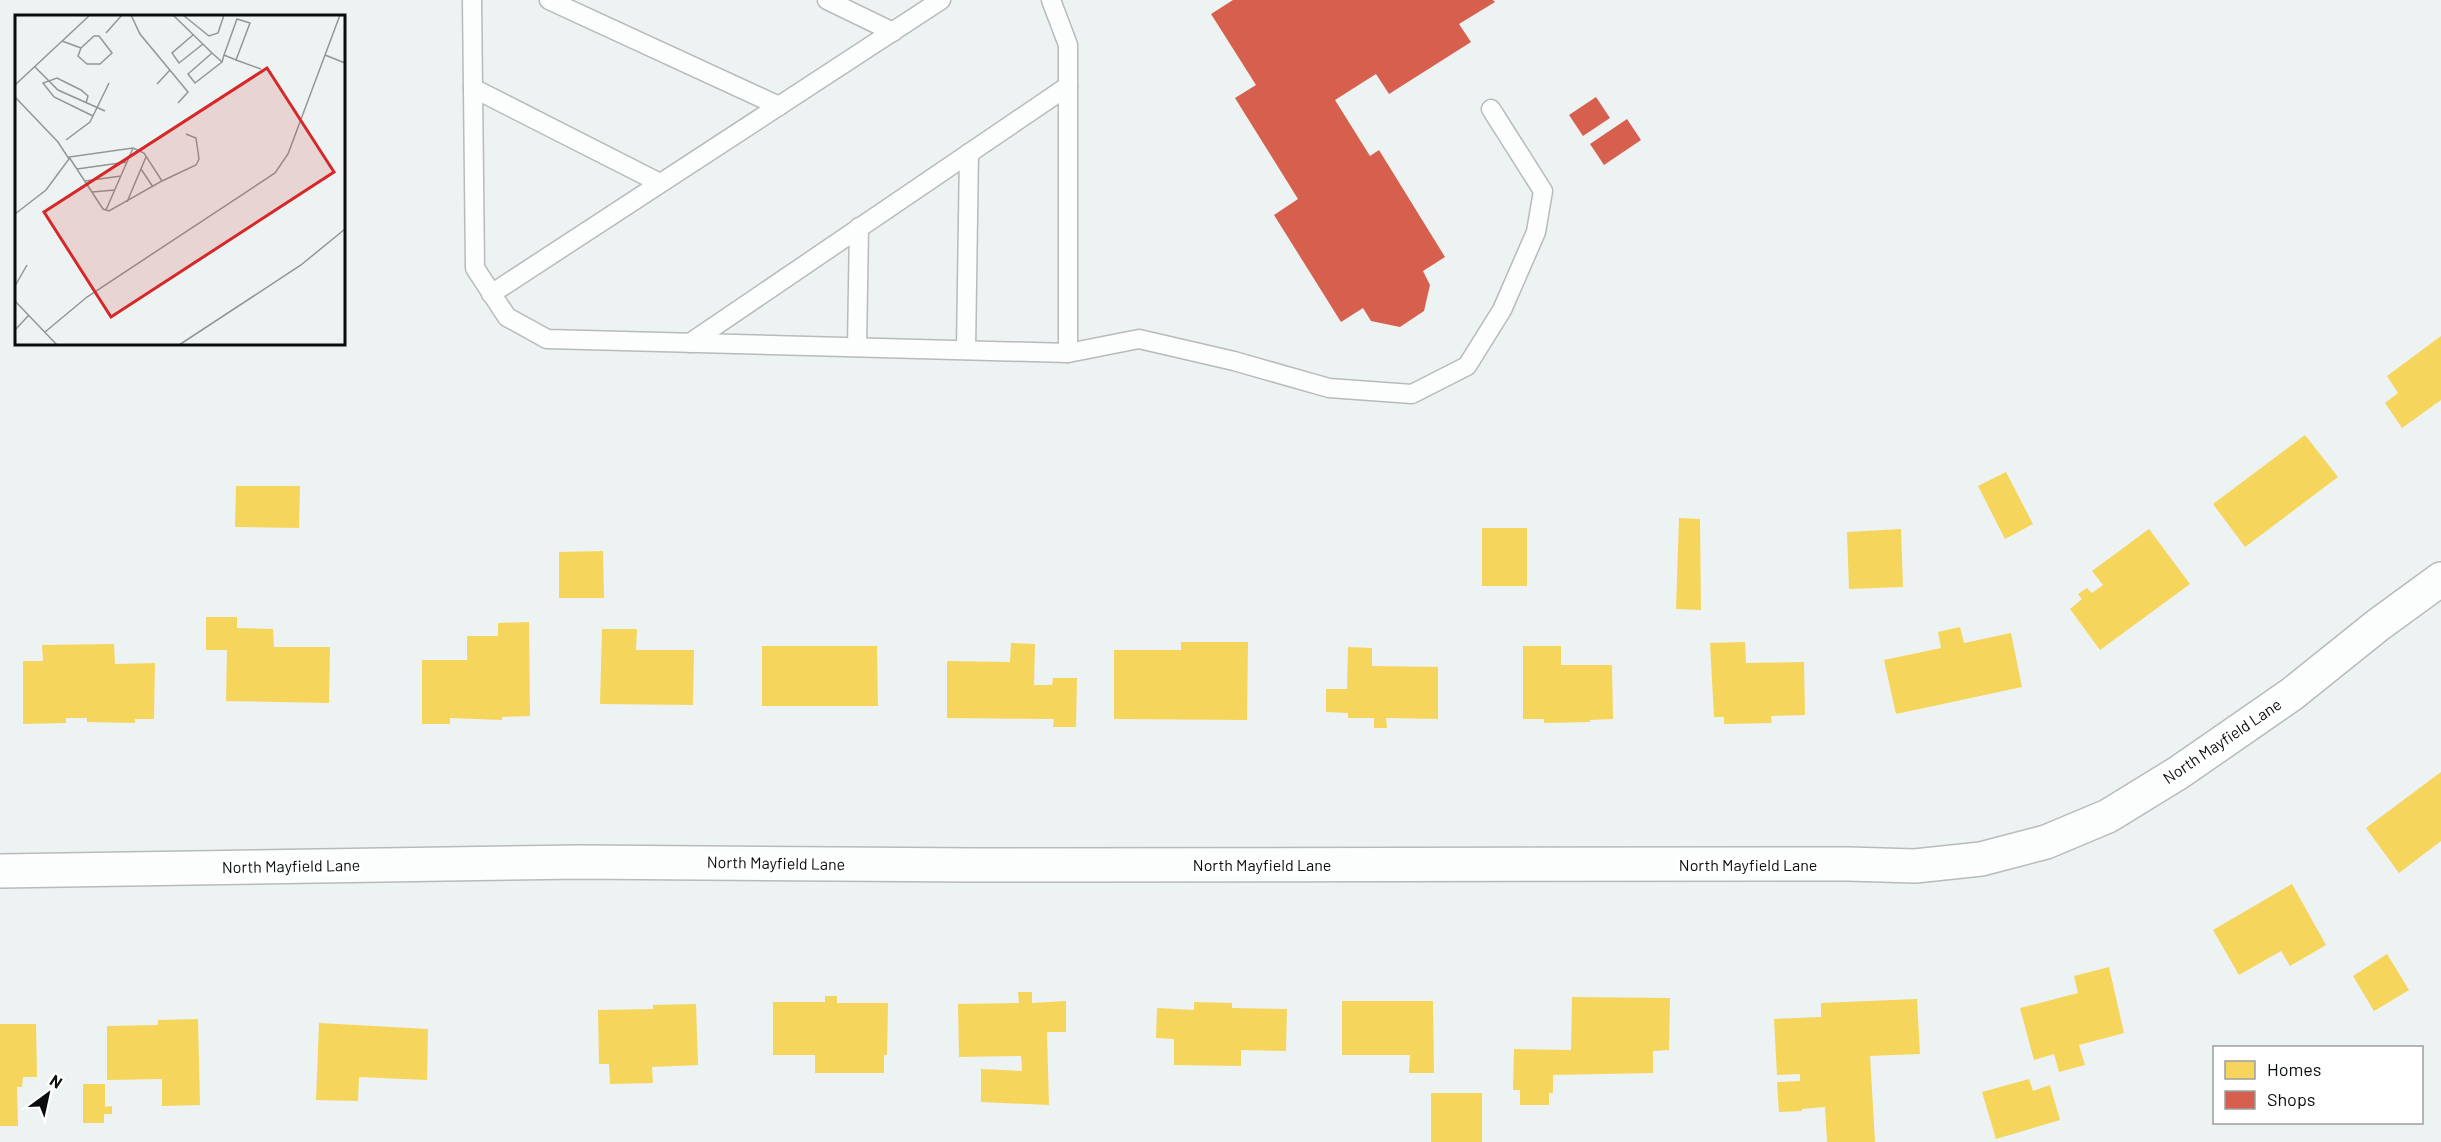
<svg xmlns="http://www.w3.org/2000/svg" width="2441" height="1142" font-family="Barlow,sans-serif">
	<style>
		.homes { fill: #f6d55c }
		.shops { fill: #d6604d }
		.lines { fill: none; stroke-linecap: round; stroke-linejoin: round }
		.lane-casing { stroke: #b7bbba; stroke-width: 21 }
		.street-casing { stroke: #b7bbba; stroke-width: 36 }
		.lane { stroke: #fcfdfd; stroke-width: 18 }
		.street { stroke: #fcfdfd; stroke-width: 33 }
		.labels { text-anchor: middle; stroke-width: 6; stroke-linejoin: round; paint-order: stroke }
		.street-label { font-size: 16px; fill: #0a0d0d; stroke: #fff }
		.inset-road { fill: none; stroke: #929796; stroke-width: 1.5 }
		.view { fill: #d62828; fill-opacity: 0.15; stroke: #d62828; stroke-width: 3 }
		.inset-edge { fill: none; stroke: #0a0d0d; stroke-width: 3 }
	</style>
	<rect width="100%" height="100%" fill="#edf3f2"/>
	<g class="homes">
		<polygon points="2441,336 2441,400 2402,428 2385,403 2398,393 2387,376"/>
		<polygon points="2305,435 2338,477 2245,547 2213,504"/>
		<polygon points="2006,472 2033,524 2005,539 1978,486"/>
		<polygon points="236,486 300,486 299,528 235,527"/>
		<polygon points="1679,518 1700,519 1701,610 1676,609"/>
		<rect x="1482" y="528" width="45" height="58"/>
		<polygon points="1901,529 1903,587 1849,589 1847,532"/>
		<polygon points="2149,529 2190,584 2100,650 2070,609 2082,599 2078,594 2087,588 2092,593 2103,585 2092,571"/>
		<polygon points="603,551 604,598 559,598 559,552"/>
		<polygon points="206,617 237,617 237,628 273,629 274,647 330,647 329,703 226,701 227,650 206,650"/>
		<polygon points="529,622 530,716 502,717 502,720 450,718 450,724 422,724 422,660 467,660 467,636 498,636 498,623"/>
		<polygon points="1960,627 1964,643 2011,633 2022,687 1896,714 1884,660 1941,648 1938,632"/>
		<polygon points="602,629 637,629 636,650 694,650 693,705 600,704"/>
		<polygon points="1181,642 1248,642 1247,720 1114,719 1114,650 1181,650"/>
		<polygon points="1745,642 1746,663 1804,662 1805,715 1771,716 1772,723 1724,724 1724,717 1714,717 1710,643"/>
		<polygon points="1011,643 1035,644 1034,685 1052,685 1053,678 1077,678 1076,727 1053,727 1054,719 947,718 947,661 1010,662"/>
		<polygon points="114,644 115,664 155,663 154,719 135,719 135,723 87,722 87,718 66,718 66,723 23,724 23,661 43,661 42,645"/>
		<polygon points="762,646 877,646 878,706 762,706"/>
		<polygon points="1523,646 1561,646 1561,665 1612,665 1613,719 1590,720 1590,722 1544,723 1544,719 1523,719"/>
		<polygon points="1348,647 1372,648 1372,666 1438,667 1438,719 1386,718 1387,728 1374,728 1374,718 1348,718 1348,713 1326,712 1326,689 1347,689"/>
		<polygon points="2441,772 2441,841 2399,873 2366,828"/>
		<polygon points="2292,884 2326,945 2290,966 2281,951 2239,975 2213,930"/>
		<polygon points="2387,954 2409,990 2374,1011 2353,976"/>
		<polygon points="2109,967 2124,1033 2079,1045 2085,1065 2059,1072 2054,1054 2034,1060 2020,1008 2078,993 2074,976"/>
		<polygon points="1018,992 1032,992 1032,1003 1066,1001 1066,1032 1047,1032 1049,1105 981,1102 981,1069 1022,1071 1021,1056 959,1057 958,1004 1019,1003"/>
		<polygon points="825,996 837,996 837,1003 888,1003 887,1055 884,1055 884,1073 815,1073 815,1055 773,1055 773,1002 825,1002"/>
		<polygon points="1572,997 1670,998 1669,1050 1653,1051 1653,1073 1553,1075 1553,1093 1549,1093 1549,1105 1520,1105 1520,1090 1513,1090 1514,1049 1571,1050"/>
		<polygon points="1917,999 1920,1054 1870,1056 1875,1142 1827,1142 1825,1107 1802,1109 1802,1111 1779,1112 1777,1082 1800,1081 1800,1074 1777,1075 1774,1019 1821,1017 1821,1003"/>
		<polygon points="1342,1001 1433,1001 1434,1073 1409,1073 1410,1055 1342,1055"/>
		<polygon points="1194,1002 1232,1003 1232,1008 1287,1009 1286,1051 1241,1050 1241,1066 1174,1065 1174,1039 1156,1038 1157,1008 1194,1010"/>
		<polygon points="696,1004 698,1065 652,1067 653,1083 610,1084 609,1064 599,1064 598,1010 653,1009 653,1005"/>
		<polygon points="198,1019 200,1105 162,1106 162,1079 107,1080 107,1026 158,1025 158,1020"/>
		<polygon points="319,1023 428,1029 427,1080 359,1077 358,1101 316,1100"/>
		<polygon points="0,1024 36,1024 37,1077 23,1077 22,1087 17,1087 18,1126 0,1126"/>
		<polygon points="2029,1079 2033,1091 2050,1085 2060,1120 1996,1139 1982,1092"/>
		<polygon points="83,1084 105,1084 105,1107 112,1106 112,1114 104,1114 104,1123 83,1123"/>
		<rect x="1431" y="1093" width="51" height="49"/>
	</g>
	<g class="shops">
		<polygon points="1233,0 1493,0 1495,2 1459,24 1471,42 1389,94 1376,74 1335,100 1370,156 1379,150 1445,257 1423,271 1430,285 1424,311 1400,327 1371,321 1363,308 1341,322 1274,215 1298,199 1235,98 1256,85 1211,14"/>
		<polygon points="1596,97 1610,118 1583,136 1569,115"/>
		<polygon points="1627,119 1641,140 1604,165 1590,144"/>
	</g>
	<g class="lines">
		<defs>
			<g id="lane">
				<polyline points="472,0 475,268 507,317 547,339 1068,353 1068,45 1051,0"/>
				<polyline points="549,0 779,106"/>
				<polyline points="827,0 893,32"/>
				<polyline points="473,88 660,183"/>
				<polyline points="491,294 941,0"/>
				<polyline points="690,343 1068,86"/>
				<polyline points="857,347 859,227"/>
				<polyline points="966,350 969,153"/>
				<polyline points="1068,353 1139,339 1234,361 1329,388 1412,394 1467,366 1502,310 1536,232 1543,191 1491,109"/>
			</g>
			<polyline id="street" points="0,871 580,862 975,865 1848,864 1915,866 1981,859 2046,842 2108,816 2178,773 2292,694 2378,625 2441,579"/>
		</defs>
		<use href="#lane" class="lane-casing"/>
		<use href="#street" class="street-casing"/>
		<use href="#lane" class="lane"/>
		<use href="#street" class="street"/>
	</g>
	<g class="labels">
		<g class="street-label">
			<text transform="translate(2222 741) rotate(-34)" y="6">North Mayfield Lane</text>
			<text transform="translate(776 863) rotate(1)" y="6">North Mayfield Lane</text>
			<text x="1262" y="871">North Mayfield Lane</text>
			<text x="1748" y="871">North Mayfield Lane</text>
			<text transform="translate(291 866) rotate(-1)" y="6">North Mayfield Lane</text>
		</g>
	</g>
	<g transform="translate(15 15)">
		<rect width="330" height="330" fill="#edf3f2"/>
		<path class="inset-road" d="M116 0 125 19 173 77 163 88M158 0 197 38 207 47 180 68 173 59 197 38M168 0 194 21 203 18 209 0M91 18 107 0M178 20 157 38 164 48 188 29M47 26 66 33 63 41 72 49H85L97 38 84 21H79L66 33M310 40 330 48M221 45 246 54M207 47 209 40 222 4 235 8 221 45 209 40M20 52 43 75 90 96M142 69 155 55M0 70 75 0M0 82 43 127 54 144 31 175 0 199M71 88 73 81 66 75 42 63 28 68 39 82 78 101M51 125 75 107 94 68M118 133 129 138 147 166 94 196 88 194 54 142ZM62 154 112 147M126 154 138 172M70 166 106 161M147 166 181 150 184 144 181 123 171 119M77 177 100 175M112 187 131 142M91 195 118 133M0 271 12 250M0 286 42 330M0 315 14 300M30 317 72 282 260 158 273 139 325 0M164 330 286 250 330 214"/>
		<path class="view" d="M252 53 319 157 96 302 29 197Z"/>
		<rect width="330" height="330" class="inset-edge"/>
	</g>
	<rect x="2213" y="1046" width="210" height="78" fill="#ffffff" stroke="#9d9e9e" stroke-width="1.5"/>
	<rect x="2225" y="1061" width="30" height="18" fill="#f6d55c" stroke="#9d9e9e" stroke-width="1.5"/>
	<text x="2267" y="1076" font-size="18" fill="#0a0d0d">Homes</text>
	<rect x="2225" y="1091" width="30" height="18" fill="#d6604d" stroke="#9d9e9e" stroke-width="1.5"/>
	<text x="2267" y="1106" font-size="18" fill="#0a0d0d">Shops</text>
	<g transform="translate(48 1094) rotate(33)" stroke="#ffffff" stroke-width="4.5" paint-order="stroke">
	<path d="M0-4.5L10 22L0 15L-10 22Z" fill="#0a0d0d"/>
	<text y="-9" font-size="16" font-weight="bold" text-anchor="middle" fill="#0a0d0d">N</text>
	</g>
</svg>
